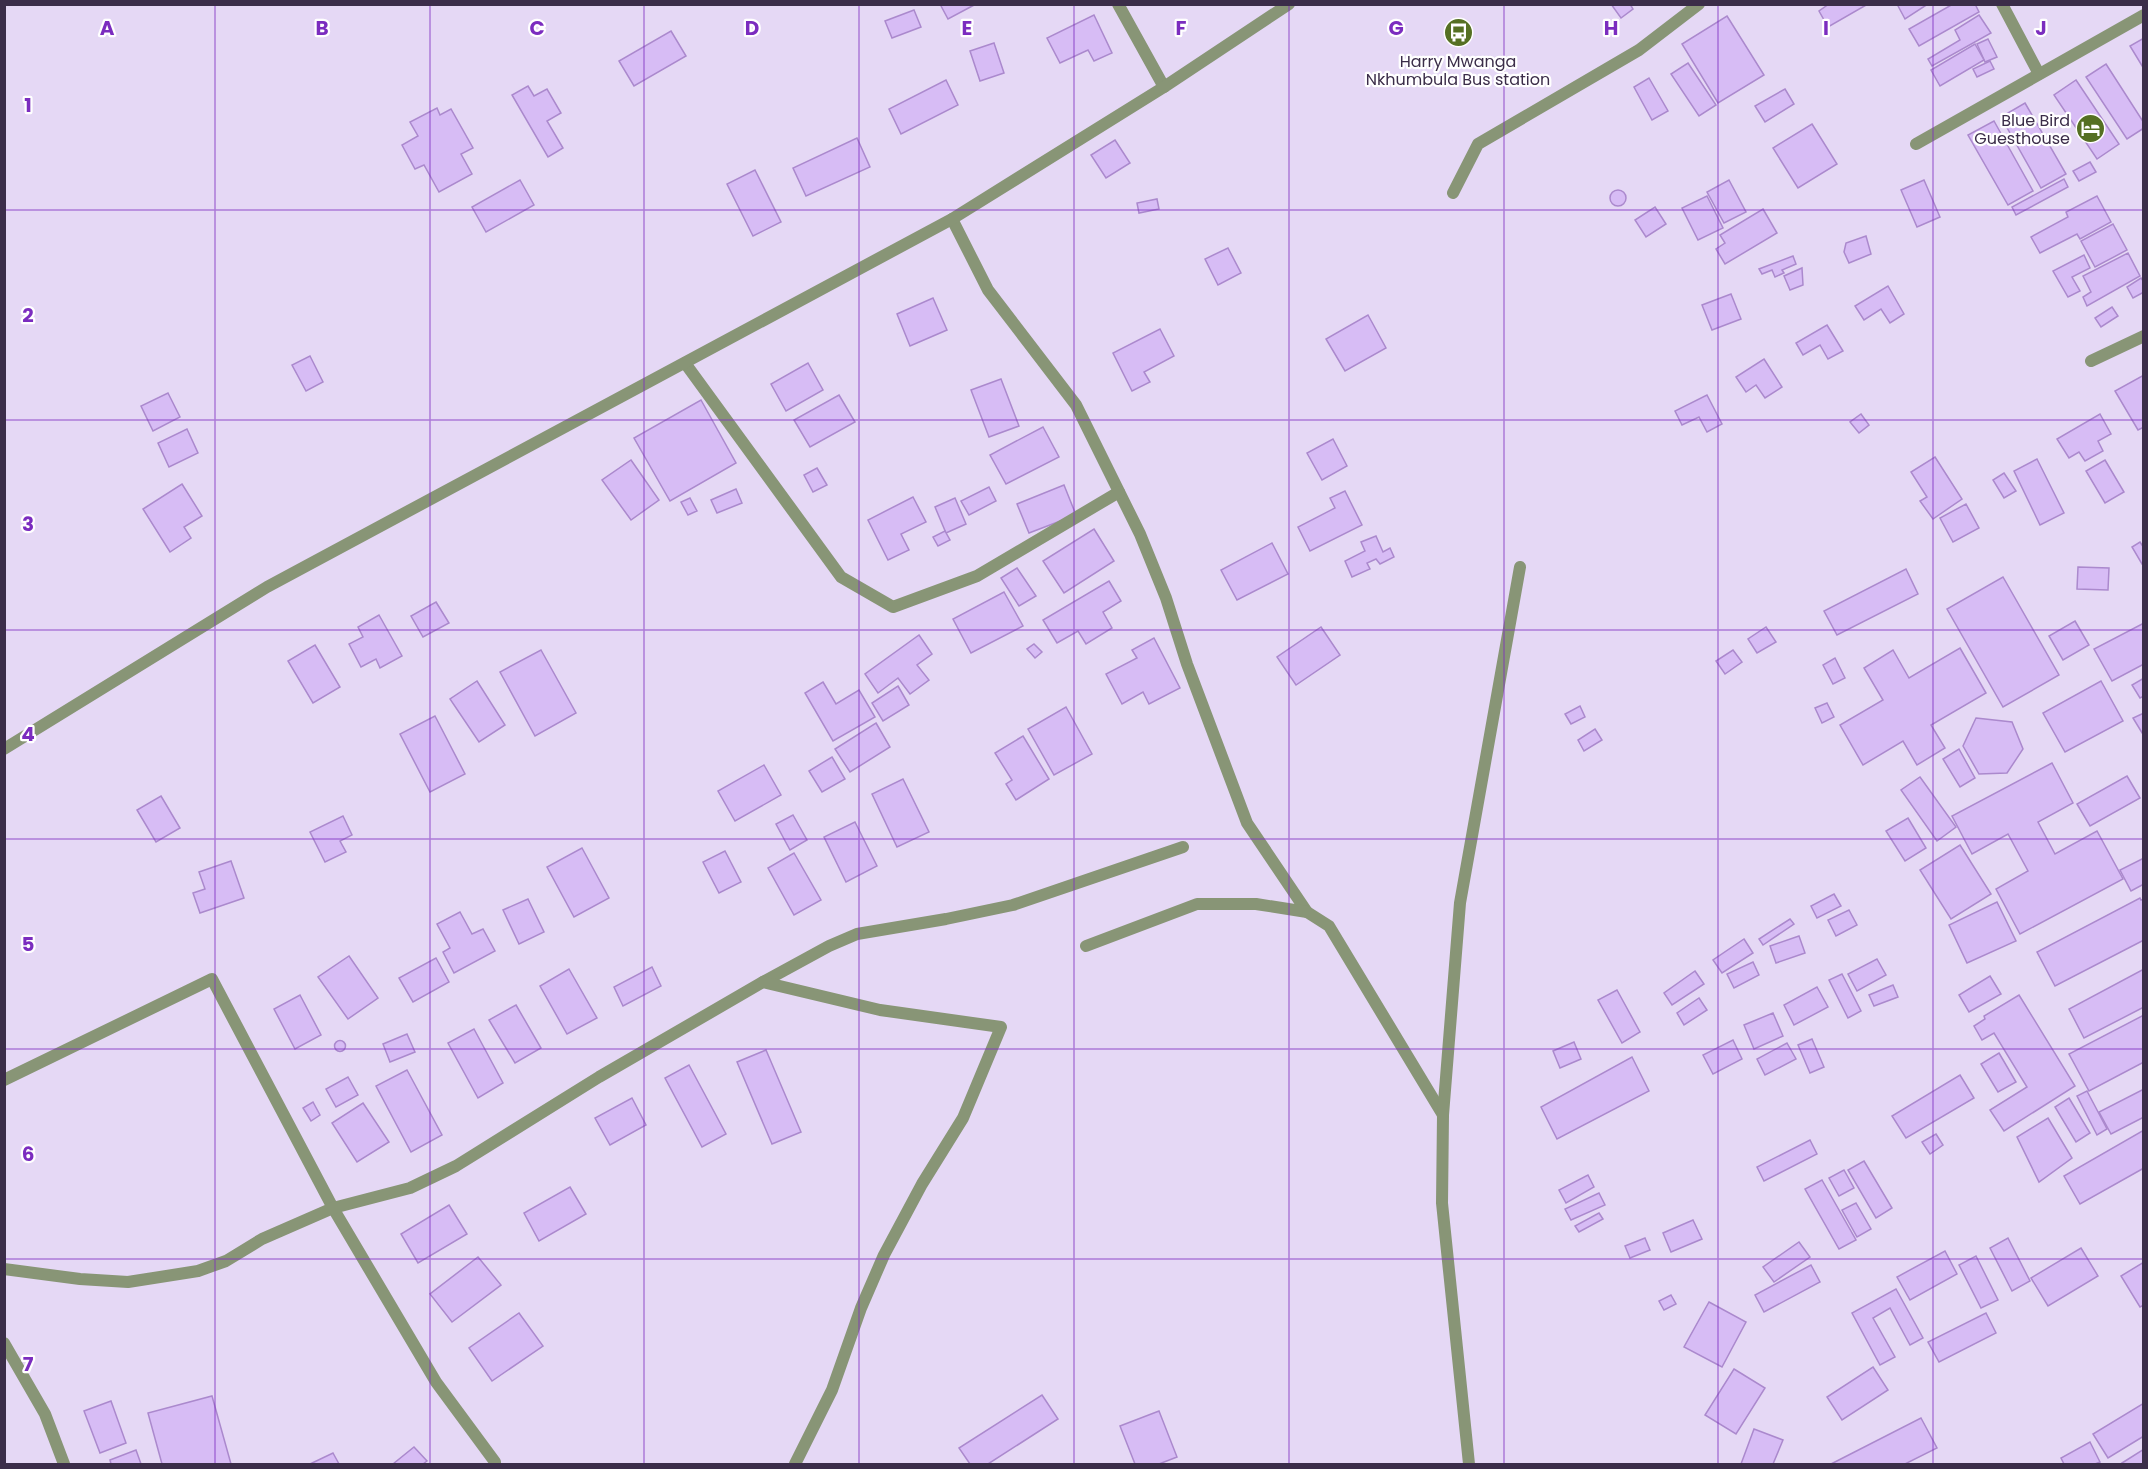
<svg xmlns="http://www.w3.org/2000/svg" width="2148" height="1469" font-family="Poppins,sans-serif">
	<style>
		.building { fill: #d7bcf5; stroke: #ab89cd; stroke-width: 1.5 }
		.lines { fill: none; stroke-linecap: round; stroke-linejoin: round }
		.street { stroke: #889576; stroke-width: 12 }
		.grid { fill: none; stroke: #7b2cbf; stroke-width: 1.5; stroke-opacity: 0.55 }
		.labels { text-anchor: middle; stroke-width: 4.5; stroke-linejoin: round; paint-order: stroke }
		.poi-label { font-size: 16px; fill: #3b2d49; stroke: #fff }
		.grid-label { font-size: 20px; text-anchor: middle; font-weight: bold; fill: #7b2cbf; stroke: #fff; stroke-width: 4.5; stroke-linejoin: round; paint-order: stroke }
	</style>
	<rect width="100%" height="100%" fill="#e5d8f5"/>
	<g class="building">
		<polygon points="940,4 976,4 948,19"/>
		<polygon points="1611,4 1630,4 1633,9 1621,18"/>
		<polygon points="1829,4 1868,4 1828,27 1819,11"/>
		<polygon points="1897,4 1928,4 1905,19"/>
		<polygon points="1953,4 1975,4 1979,12 1919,46 1909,29"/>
		<polygon points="914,10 921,27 892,38 885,21"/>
		<polygon points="1094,15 1112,53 1094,61 1088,50 1060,63 1047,38"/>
		<polygon points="1979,15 1991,33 1932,66 1928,59 1960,40 1955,30"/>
		<polygon points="1727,16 1764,75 1718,103 1682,44"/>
		<polygon points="671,31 686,56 634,86 619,61"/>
		<polygon points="2144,38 2144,69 2130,46"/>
		<polygon points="1988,39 1997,57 1985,62 1977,44"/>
		<polygon points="994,43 1004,73 980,81 970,51"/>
		<polygon points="1975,44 1984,60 1940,86 1931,70"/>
		<polygon points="1990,61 1994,69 1977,77 1973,69"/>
		<polygon points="1688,63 1716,105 1699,116 1671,74"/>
		<polygon points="2106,64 2144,123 2144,128 2127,139 2086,77"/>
		<polygon points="1649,78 1668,111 1652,120 1634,87"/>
		<polygon points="946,80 958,105 901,134 889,109"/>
		<polygon points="2076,80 2119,144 2097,159 2054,95"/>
		<polygon points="528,86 534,96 547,89 561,113 547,121 563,148 548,157 512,95"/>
		<polygon points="1785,89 1794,104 1765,122 1755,106"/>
		<polygon points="2025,103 2066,174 2041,188 2001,117"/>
		<polygon points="437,108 440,115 451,109 473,148 461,154 472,174 439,192 424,165 415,169 402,145 418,136 410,122"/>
		<polygon points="1994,121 2033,191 2008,205 1968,135"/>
		<polygon points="1812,124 1837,164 1798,188 1773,148"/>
		<polygon points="857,138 870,167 806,196 793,168"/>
		<polygon points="1115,140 1130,163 1106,178 1091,155"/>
		<polygon points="2090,162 2096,172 2079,181 2073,171"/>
		<polygon points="755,170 781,222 753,236 727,184"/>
		<polygon points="2064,179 2068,187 2016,215 2012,207"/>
		<polygon points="520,180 534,205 486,232 472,207"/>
		<polygon points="1729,180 1746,212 1724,223 1707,192"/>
		<polygon points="1924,180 1940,217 1917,227 1901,190"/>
		<circle cx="1618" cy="198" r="8"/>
		<polygon points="1707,196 1723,228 1698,240 1682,208"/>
		<polygon points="2097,196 2111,222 2080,239 2077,234 2040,253 2031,237 2068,217 2066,212"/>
		<polygon points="1157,199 1159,209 1139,213 1137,203"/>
		<polygon points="1655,207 1666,224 1646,237 1635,220"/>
		<polygon points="1763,209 1777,233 1725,264 1716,249 1725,243 1720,235"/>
		<polygon points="2113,224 2127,250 2095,267 2081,241"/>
		<polygon points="1866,236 1871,254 1849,263 1844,252 1846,243"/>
		<polygon points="1228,248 1241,273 1218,285 1205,259"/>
		<polygon points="2128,253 2140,276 2087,306 2083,297 2091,292 2083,276"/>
		<polygon points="2084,255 2090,268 2072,277 2080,291 2068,297 2053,271"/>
		<polygon points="1793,256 1796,264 1782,270 1784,273 1775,277 1772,270 1762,274 1759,269"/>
		<polygon points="1802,268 1803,285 1790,290 1784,276"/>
		<polygon points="2141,278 2144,282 2144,292 2133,298 2127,287"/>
		<polygon points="1888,286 1904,314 1890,323 1881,309 1864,320 1855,306"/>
		<polygon points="1731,294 1741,319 1712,330 1702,305"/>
		<polygon points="933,298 947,330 910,346 897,314"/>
		<polygon points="2112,307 2118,316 2101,327 2095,318"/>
		<polygon points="1368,315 1386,348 1345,371 1326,339"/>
		<polygon points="1827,325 1843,351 1828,359 1820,345 1803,355 1796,343"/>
		<polygon points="1160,329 1174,356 1144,372 1150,382 1132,391 1113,353"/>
		<polygon points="310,356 323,382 306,391 292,365"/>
		<polygon points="1764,359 1782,387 1765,398 1756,385 1746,392 1736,377"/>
		<polygon points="808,363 823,390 786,411 771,384"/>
		<polygon points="2144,375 2144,427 2138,430 2115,391"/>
		<polygon points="1001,379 1019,426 989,437 971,390"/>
		<polygon points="168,393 180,417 153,431 141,406"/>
		<polygon points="839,395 855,422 810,447 794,420"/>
		<polygon points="1707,395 1722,424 1707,432 1699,417 1682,425 1675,411"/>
		<polygon points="701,400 736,463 670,501 634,438"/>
		<polygon points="1861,414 1869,425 1859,433 1850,422"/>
		<polygon points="2100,414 2111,434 2098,441 2103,451 2085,461 2079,452 2069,458 2057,439"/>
		<polygon points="1043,427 1059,457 1006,484 990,455"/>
		<polygon points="187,429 198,453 169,467 158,443"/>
		<polygon points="1333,439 1347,466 1322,480 1307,453"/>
		<polygon points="1935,457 1962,499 1933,519 1920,501 1927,497 1911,472"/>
		<polygon points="2037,459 2064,513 2040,525 2014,471"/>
		<polygon points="631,460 659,500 631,520 602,480"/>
		<polygon points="2105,460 2124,492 2105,503 2086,471"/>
		<polygon points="817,468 827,485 813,492 804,475"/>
		<polygon points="2004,473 2016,491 2004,498 1993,480"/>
		<polygon points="182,484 202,516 184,527 191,538 170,552 143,509"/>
		<polygon points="1064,485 1076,515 1029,533 1017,504"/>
		<polygon points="989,487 996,501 969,515 961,501"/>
		<polygon points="736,489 742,503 717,513 711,500"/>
		<polygon points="1345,491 1362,525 1310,551 1298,527 1335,508 1330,498"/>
		<polygon points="913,497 926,522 901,534 909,550 888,560 868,520"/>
		<polygon points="690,498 697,511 688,515 681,502"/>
		<polygon points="955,498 966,524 946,533 935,507"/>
		<polygon points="1966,504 1979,528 1953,542 1940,518"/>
		<polygon points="1094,529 1114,561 1064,593 1043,561"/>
		<polygon points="945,531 950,540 938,546 933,537"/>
		<polygon points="1376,536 1383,552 1390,548 1394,557 1380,564 1376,559 1367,563 1370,569 1352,577 1345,561 1365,551 1361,542"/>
		<polygon points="2140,542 2144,548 2144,563 2142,564 2132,547"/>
		<polygon points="1272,543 1288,574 1237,600 1221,570"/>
		<polygon points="2078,567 2109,568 2108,590 2077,589"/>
		<polygon points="1017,568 1036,596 1019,606 1001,578"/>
		<polygon points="1906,569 1918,594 1837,635 1824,611"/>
		<polygon points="2003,577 2059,675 2003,707 1947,609"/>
		<polygon points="1109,581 1121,601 1103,612 1112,628 1086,644 1078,631 1057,643 1043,620"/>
		<polygon points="1004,592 1023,626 971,653 953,619"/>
		<polygon points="436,602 449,623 423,637 411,616"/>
		<polygon points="379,615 402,656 380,668 376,659 361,667 349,644 363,637 358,627"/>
		<polygon points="2075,621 2089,645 2063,660 2049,636"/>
		<polygon points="2144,623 2144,664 2112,681 2094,649"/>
		<polygon points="1321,627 1340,655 1296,685 1277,657"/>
		<polygon points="1766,627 1776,642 1757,653 1748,639"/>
		<polygon points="919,635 932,654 917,665 929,680 910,694 898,678 878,693 865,674"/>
		<polygon points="1154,638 1180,688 1149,704 1143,692 1122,704 1106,674 1137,658 1132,650"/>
		<polygon points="1034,644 1042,652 1035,658 1027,649"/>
		<polygon points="315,645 340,687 313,703 288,661"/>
		<polygon points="1960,648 1986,693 1931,725 1945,748 1917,765 1903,741 1863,765 1840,725 1883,700 1864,668 1893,650 1909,678"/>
		<polygon points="541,650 576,713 535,736 500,672"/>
		<polygon points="1733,650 1742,662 1725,674 1716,661"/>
		<polygon points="1835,658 1845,678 1833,684 1823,665"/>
		<polygon points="2144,678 2144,696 2140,698 2132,685"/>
		<polygon points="477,681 505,725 479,742 450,699"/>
		<polygon points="2101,681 2123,721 2065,752 2043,713"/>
		<polygon points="823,682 836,704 859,690 875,717 833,741 805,693"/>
		<polygon points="898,686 909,705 883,721 872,703"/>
		<polygon points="1827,703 1834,717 1822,723 1815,708"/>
		<polygon points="1580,706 1585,717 1571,724 1565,714"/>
		<polygon points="1066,707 1092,754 1054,775 1028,729"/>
		<polygon points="2144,713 2144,736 2133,718"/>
		<polygon points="435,716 465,774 430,792 400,734"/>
		<polygon points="1976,718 2012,722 2023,749 2007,773 1979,774 1963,746"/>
		<polygon points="876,723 890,747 850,772 835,749"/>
		<polygon points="1595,729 1602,740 1584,751 1578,740"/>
		<polygon points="1023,736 1049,779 1016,800 1006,784 1012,780 995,753"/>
		<polygon points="1959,749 1975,778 1960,787 1943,759"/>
		<polygon points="832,757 845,779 822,792 809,771"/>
		<polygon points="2052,763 2073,803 2038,822 2055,854 2097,831 2123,879 2020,934 1996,889 2028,871 2008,834 1972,854 1952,816"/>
		<polygon points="764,765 781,795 735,821 718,791"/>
		<polygon points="2127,776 2140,798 2090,826 2077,804"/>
		<polygon points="1920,777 1956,827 1937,841 1901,790"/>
		<polygon points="903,779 929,832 897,847 872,794"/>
		<polygon points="161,796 180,828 156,842 137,810"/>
		<polygon points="793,815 807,840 790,850 776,824"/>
		<polygon points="343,816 352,835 340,841 346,852 325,862 310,832"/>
		<polygon points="1908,818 1926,848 1905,861 1886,831"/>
		<polygon points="855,822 877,866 846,882 824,837"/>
		<polygon points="1960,845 1991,894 1951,919 1920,870"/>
		<polygon points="582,848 609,898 574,917 547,867"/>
		<polygon points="725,851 741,882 719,893 703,862"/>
		<polygon points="794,853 821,900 794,915 768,868"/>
		<polygon points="2144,858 2144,884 2131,891 2120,870"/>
		<polygon points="231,861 244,898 200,913 193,893 205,889 199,872"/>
		<polygon points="1834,894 1841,906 1817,918 1811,906"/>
		<polygon points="2140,898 2141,900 2144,899 2144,940 2055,986 2037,952"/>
		<polygon points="528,899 544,932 519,944 503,910"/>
		<polygon points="1997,902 2016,941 1967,963 1949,925"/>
		<polygon points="1849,910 1857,925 1836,936 1828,920"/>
		<polygon points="460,912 472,934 483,929 495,951 454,973 443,952 450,948 437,924"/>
		<polygon points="1790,919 1794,924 1763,945 1759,939"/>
		<polygon points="1799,936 1805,953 1776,963 1770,946"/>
		<polygon points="1744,939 1753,953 1722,973 1713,960"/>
		<polygon points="349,956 378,998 348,1019 318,977"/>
		<polygon points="436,958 449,982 413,1002 399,978"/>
		<polygon points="1877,959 1886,975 1857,991 1848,974"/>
		<polygon points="1753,962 1759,975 1734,988 1727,974"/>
		<polygon points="652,967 661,986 623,1006 614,987"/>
		<polygon points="569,969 597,1018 567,1034 540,986"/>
		<polygon points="2144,969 2144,1007 2084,1038 2069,1009"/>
		<polygon points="1695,971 1704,984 1672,1005 1664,993"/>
		<polygon points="1842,974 1861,1011 1848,1018 1829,980"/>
		<polygon points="1990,976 2001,994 1969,1012 1959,995"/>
		<polygon points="1893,985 1898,997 1874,1006 1869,995"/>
		<polygon points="1817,987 1828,1007 1794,1025 1784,1005"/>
		<polygon points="1617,990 1640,1032 1622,1043 1598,1000"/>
		<polygon points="300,995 321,1035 295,1049 274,1009"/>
		<polygon points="2019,995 2075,1086 2004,1131 1990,1110 2027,1087 1994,1033 1982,1040 1974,1026 1985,1019 1984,1016"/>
		<polygon points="1699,998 1707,1010 1684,1025 1677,1013"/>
		<polygon points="516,1005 541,1048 515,1063 489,1020"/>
		<polygon points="1773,1013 1783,1036 1754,1049 1744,1025"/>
		<polygon points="2144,1015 2144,1062 2089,1091 2069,1054"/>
		<polygon points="474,1029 503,1083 478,1098 448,1043"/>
		<polygon points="407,1034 415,1052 390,1062 383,1044"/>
		<polygon points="1812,1039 1824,1067 1810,1073 1798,1045"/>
		<polygon points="1733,1040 1742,1059 1713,1074 1703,1055"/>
		<circle cx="340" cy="1046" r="5.5"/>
		<polygon points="1574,1042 1581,1059 1560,1068 1553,1051"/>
		<polygon points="1787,1043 1796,1059 1765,1075 1757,1059"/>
		<polygon points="766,1050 801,1132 772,1144 737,1062"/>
		<polygon points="1999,1053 2016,1082 1998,1092 1981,1064"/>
		<polygon points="1632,1057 1649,1091 1557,1139 1541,1107"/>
		<polygon points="689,1065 726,1134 702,1147 665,1078"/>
		<polygon points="407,1070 442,1135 411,1152 376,1086"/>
		<polygon points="1960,1075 1974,1098 1906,1138 1892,1116"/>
		<polygon points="348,1077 358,1095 336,1107 326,1089"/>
		<polygon points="2144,1089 2144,1117 2111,1134 2099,1112"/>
		<polygon points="2087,1091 2107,1129 2097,1135 2077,1096"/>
		<polygon points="632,1098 646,1125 610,1145 595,1118"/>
		<polygon points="2069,1098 2090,1133 2076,1142 2055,1107"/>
		<polygon points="313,1102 320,1115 311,1121 303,1108"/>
		<polygon points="363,1103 389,1142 357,1162 332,1123"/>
		<polygon points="2048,1118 2072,1158 2039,1182 2017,1137"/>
		<polygon points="2144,1130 2144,1168 2080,1204 2064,1176"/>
		<polygon points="1936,1134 1943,1145 1930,1154 1922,1142"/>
		<polygon points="1810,1140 1817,1154 1764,1181 1757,1167"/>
		<polygon points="1864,1161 1892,1208 1876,1218 1848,1170"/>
		<polygon points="1844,1170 1854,1188 1839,1196 1829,1178"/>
		<polygon points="1588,1175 1594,1187 1566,1203 1559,1190"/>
		<polygon points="1822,1180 1856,1240 1839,1249 1805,1189"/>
		<polygon points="570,1187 586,1214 539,1241 524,1213"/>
		<polygon points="1599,1193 1605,1205 1571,1220 1565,1209"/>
		<polygon points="1856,1203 1871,1229 1857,1237 1842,1210"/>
		<polygon points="449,1205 467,1234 418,1263 401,1234"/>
		<polygon points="1599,1213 1603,1219 1579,1232 1575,1226"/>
		<polygon points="1693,1220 1702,1239 1671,1252 1663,1233"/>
		<polygon points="1645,1238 1650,1250 1630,1258 1625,1246"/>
		<polygon points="2008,1238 2030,1281 2012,1291 1990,1248"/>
		<polygon points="1799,1242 1810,1257 1774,1282 1763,1267"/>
		<polygon points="2081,1248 2098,1276 2048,1306 2031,1278"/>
		<polygon points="1945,1251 1957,1274 1910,1300 1897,1277"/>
		<polygon points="1976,1256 1998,1300 1981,1308 1959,1265"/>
		<polygon points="478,1257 501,1285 452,1322 430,1294"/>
		<polygon points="2144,1262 2144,1305 2140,1307 2121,1276"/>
		<polygon points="1811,1265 1820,1282 1764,1312 1755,1295"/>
		<polygon points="1896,1289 1923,1338 1910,1345 1890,1308 1873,1318 1895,1357 1880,1365 1852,1313"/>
		<polygon points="1671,1295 1676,1304 1664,1310 1659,1301"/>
		<polygon points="1709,1302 1746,1322 1722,1367 1684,1347"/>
		<polygon points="519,1313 543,1346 492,1381 469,1348"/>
		<polygon points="1986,1313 1996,1333 1939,1362 1928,1342"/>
		<polygon points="1873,1367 1888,1390 1842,1420 1827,1397"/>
		<polygon points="1734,1369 1765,1388 1736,1434 1705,1415"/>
		<polygon points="1042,1395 1058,1419 988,1464 970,1464 959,1448"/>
		<polygon points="212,1396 231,1464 162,1464 148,1413"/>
		<polygon points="111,1401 126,1443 100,1453 84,1411"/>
		<polygon points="2144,1403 2144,1436 2108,1458 2093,1434"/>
		<polygon points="1159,1411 1177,1457 1159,1464 1135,1464 1120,1426"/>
		<polygon points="1921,1418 1937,1448 1905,1464 1831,1464"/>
		<polygon points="1754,1429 1783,1440 1773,1464 1741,1464"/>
		<polygon points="2090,1442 2100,1462 2095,1464 2064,1464 2061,1458"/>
		<polygon points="414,1447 427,1461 423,1464 393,1464"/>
		<polygon points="2144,1449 2144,1464 2123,1464 2122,1463"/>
		<polygon points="136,1450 141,1464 111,1464 110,1460"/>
		<polygon points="333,1453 339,1464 310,1464"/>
	</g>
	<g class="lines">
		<g class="street">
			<polyline points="1118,4 1164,87"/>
			<polyline points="2002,4 2039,74"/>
			<polyline points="1916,144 2144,15"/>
			<polyline points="1453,193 1478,144 1639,50 1699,4"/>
			<polyline points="952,219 988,290 1076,405 1140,534 1166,598 1187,664 1247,823 1307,912"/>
			<polyline points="2091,361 2144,336"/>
			<polyline points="685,363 841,577 893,607 977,576 1119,492"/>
			<polyline points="4,749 267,587 952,219 1164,87 1289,4"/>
			<polyline points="1086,946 1197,904 1256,904 1307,912 1329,926 1443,1115"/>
			<polyline points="763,982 829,946 857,934 946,919 1013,905 1183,847"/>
			<polyline points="4,1080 212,979 333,1208 436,1382 495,1462"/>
			<polyline points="4,1269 80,1279 128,1282 198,1271 226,1261 262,1239 333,1208 410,1188 456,1166 599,1077 763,982 880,1010 1001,1027 963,1118 922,1184 884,1255 861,1308 832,1390 795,1464"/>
			<polyline points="4,1343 45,1414 64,1464"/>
			<polyline points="1469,1464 1442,1203 1443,1115 1460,903 1520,567"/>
		</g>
	</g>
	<path class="grid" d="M215 4V1464M430 4V1464M644 4V1464M859 4V1464M1074 4V1464M1289 4V1464M1504 4V1464M1718 4V1464M1933 4V1464M4 210H2144M4 420H2144M4 630H2144M4 839H2144M4 1049H2144M4 1259H2144"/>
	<defs>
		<symbol id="bus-disc" viewBox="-11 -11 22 22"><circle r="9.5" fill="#557023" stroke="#fff"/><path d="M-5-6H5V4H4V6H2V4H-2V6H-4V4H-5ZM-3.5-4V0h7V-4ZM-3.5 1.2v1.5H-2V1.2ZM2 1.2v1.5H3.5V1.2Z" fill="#fff"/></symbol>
		<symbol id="hotel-disc" viewBox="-11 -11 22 22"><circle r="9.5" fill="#557023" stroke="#fff"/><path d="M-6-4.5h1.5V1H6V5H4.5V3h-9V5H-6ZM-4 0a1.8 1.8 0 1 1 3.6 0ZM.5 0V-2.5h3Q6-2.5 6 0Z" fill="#fff"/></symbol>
	</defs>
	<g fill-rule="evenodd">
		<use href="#bus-disc" x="1442" y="16" width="33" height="33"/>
		<use href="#hotel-disc" x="2074" y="112" width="33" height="33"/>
	</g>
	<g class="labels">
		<g class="poi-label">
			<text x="1458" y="67">Harry Mwanga<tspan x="1458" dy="18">Nkhumbula Bus station</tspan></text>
			<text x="2070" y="126" text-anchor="end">Blue Bird<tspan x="2070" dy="18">Guesthouse</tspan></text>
		</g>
	</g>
	<g class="grid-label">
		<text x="107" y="35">A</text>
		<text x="322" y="35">B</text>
		<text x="537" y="35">C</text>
		<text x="752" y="35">D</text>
		<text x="967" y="35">E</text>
		<text x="1181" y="35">F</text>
		<text x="1396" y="35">G</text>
		<text x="1611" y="35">H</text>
		<text x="1826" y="35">I</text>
		<text x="2041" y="35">J</text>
		<text x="28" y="112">1</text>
		<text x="28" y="322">2</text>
		<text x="28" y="531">3</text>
		<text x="28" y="741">4</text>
		<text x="28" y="951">5</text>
		<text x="28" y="1161">6</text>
		<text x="28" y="1371">7</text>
	</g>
	<rect width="2148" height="1469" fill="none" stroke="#3b2d49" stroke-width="12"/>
</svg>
